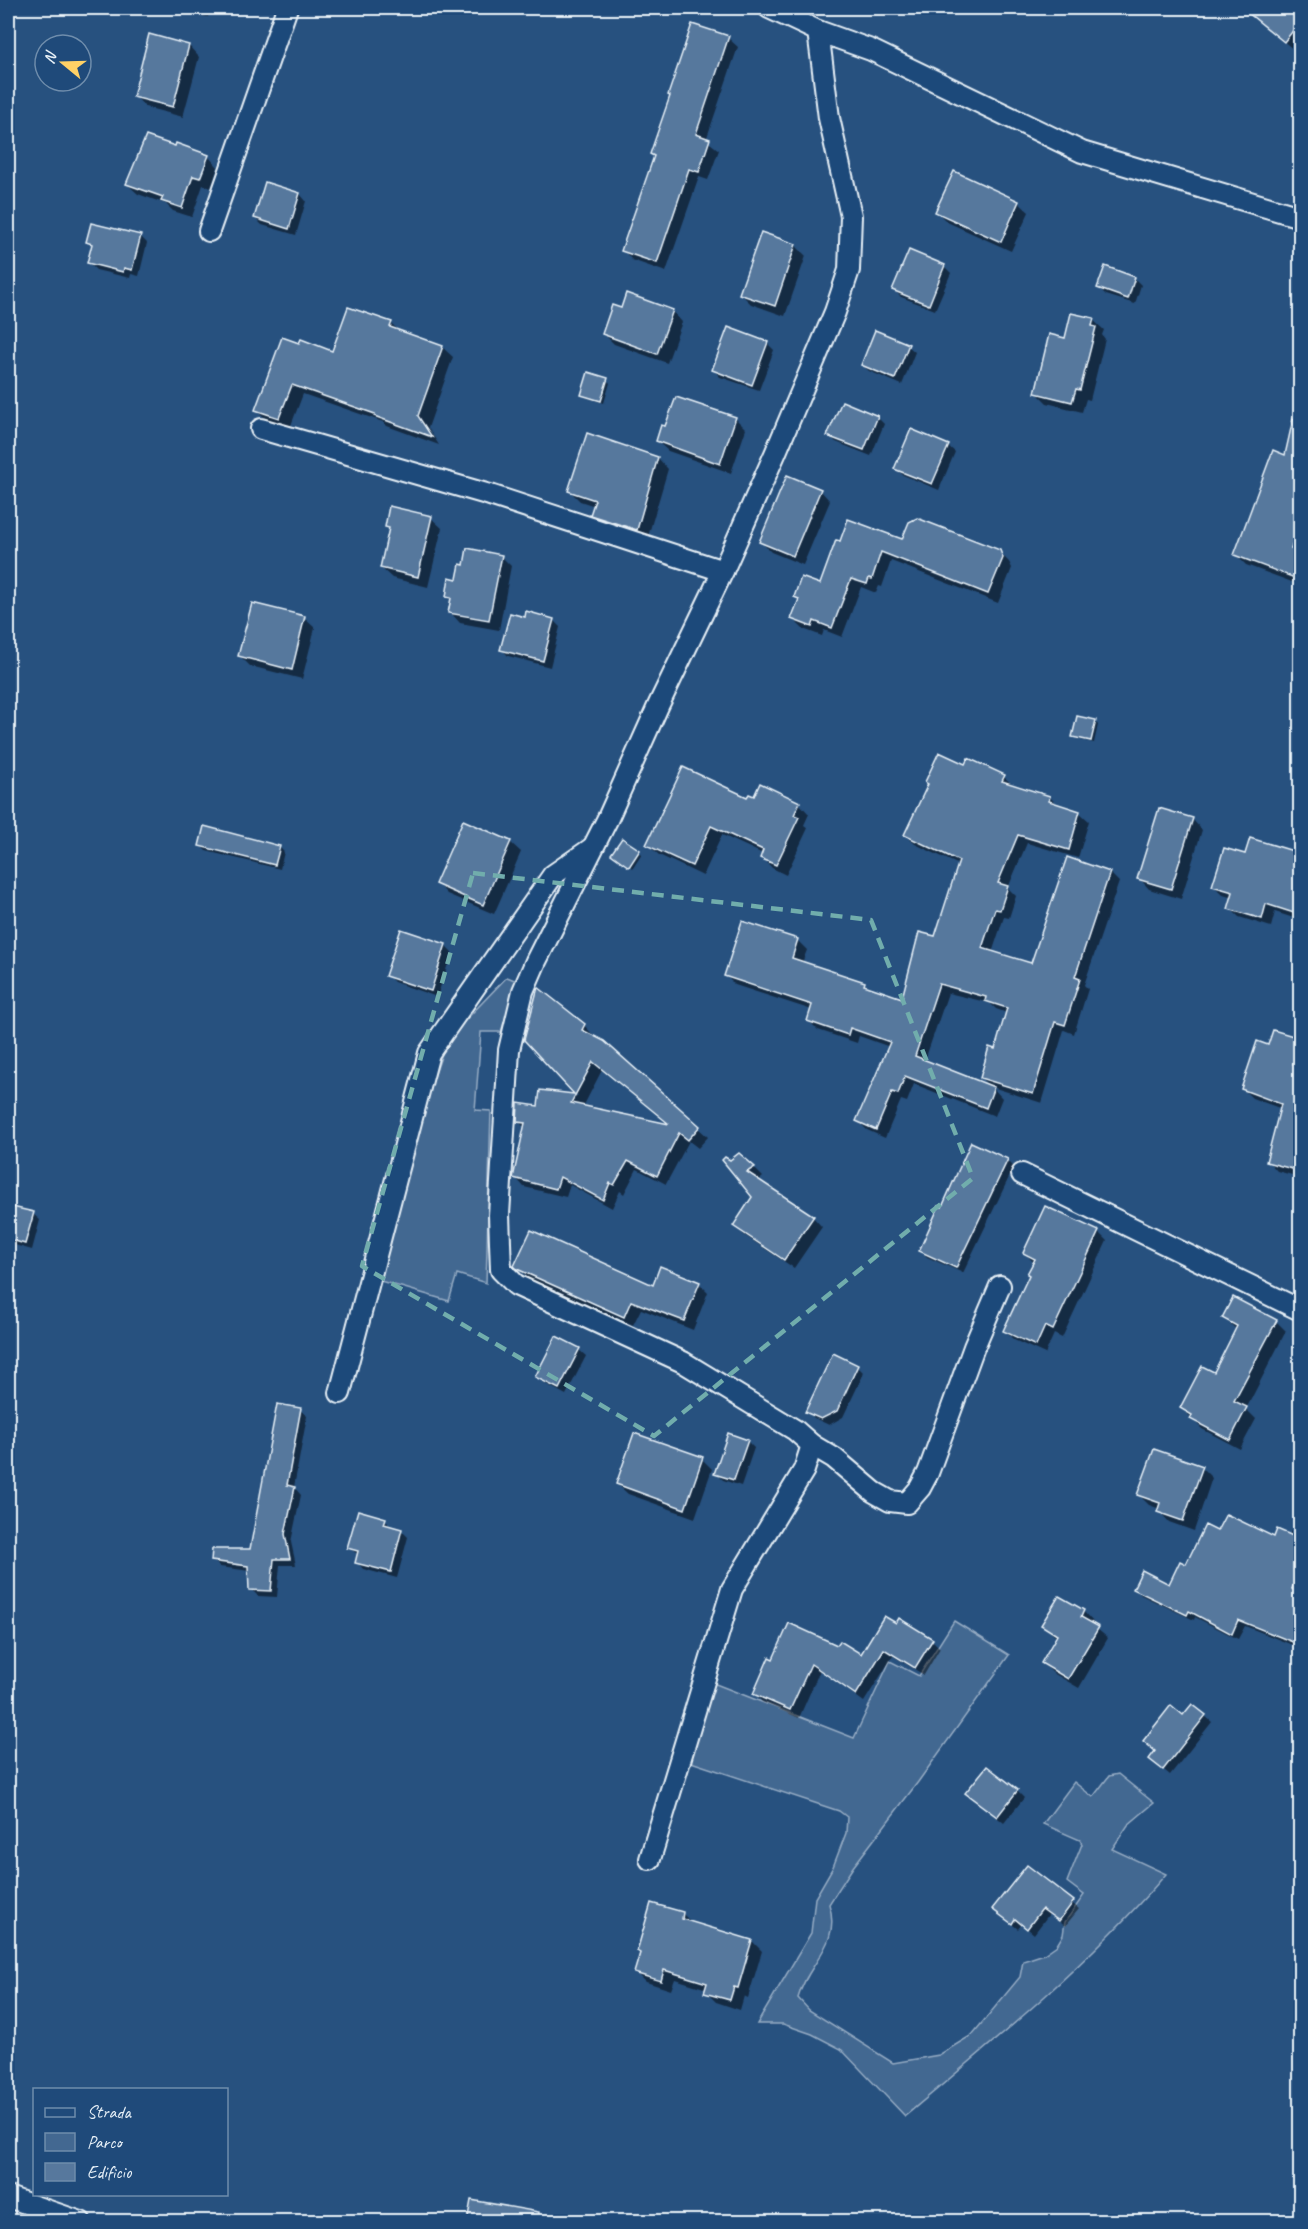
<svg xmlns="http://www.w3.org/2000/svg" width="1308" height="2229" font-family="Caveat,sans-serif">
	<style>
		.green { fill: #436891; stroke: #96acc4; stroke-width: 1.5 }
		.shadow { fill: #0007; fill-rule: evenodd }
		.building { fill: #57789d; stroke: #e8f1f8; stroke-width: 1.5; fill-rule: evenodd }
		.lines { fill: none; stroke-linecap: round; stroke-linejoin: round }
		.minor-casing { stroke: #e8f1f8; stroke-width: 24 }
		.minor { stroke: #1f4a7a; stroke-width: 20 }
		.marked { fill: none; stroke: #71adac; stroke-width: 4.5; stroke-dasharray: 12 8; stroke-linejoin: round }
	</style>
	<rect width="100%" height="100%" fill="#27517f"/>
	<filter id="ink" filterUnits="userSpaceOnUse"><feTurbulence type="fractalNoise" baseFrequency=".0167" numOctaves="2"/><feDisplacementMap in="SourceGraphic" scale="12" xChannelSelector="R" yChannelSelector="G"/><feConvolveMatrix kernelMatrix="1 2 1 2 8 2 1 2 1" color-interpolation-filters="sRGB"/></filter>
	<g filter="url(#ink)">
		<g class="green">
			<polygon points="507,977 517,981 501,1032 481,1032 475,1110 491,1111 486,1283 457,1274 449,1301 377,1280 422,1112 443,1051 454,1032"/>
			<path d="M954 1621 1009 1655 918 1782 853 1867 829 1904C842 1945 807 1963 798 1998L809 2010 893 2063 939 2055 972 2035 1020 1977 1023 1961 1044 1954 1057 1945 1063 1935 1065 1922 1084 1895 1067 1882 1082 1844 1080 1840 1043 1824 1074 1782 1093 1797 1109 1776 1118 1774 1154 1803 1128 1825 1112 1849 1166 1874C1088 1964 996 2040 905 2116L841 2049 812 2034 783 2024H757L811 1933 815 1898 833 1867 846 1833 847 1817 839 1811 688 1761 708 1681 854 1738 890 1661 919 1676Z"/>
		</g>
		<g class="shadow">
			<polygon points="170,8 210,8 208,17"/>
			<polygon points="1244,8 1300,8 1300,42 1294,50"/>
			<polygon points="693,26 728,38 738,47 706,140 719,150 708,180 699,177 666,272 632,260 623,250 655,157 651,154"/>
			<polygon points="189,46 199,57 183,117 145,107 135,96"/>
			<polygon points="1300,82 1300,91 1296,87"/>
			<polygon points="208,156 218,167 211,188 203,185 192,217 173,211 166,204 138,194 127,184"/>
			<polygon points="300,194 306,201 296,235 262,225 255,218"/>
			<polygon points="1018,202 1029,212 1011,251 947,222 937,212"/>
			<polygon points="140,236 147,243 139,276 131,274 130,278 96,270 89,263 93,247 88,242"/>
			<polygon points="795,245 806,256 785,316 751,304 741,294"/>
			<polygon points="944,266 951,273 935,310 901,297 894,290"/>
			<polygon points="1134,278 1141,285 1135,304 1106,295 1099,288"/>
			<polygon points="622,309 672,311 682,322 667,363 614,344 603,333"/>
			<polygon points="1093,320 1104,330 1102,335 1105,339 1090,400 1086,399 1082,412 1047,403 1036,392 1066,340"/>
			<polygon points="391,323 399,331 442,347 453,357 428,428 439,445 387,426 383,422 303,394 290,428 267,420 256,409 333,353"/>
			<polygon points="876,332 908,346 915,352 902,385 869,371 862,365"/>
			<polygon points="767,343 774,350 759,390 720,377 714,370"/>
			<polygon points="607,380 610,383 604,403 585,397 582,395"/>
			<polygon points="677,399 736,419 746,429 731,473 668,451 657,441 666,428"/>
			<polygon points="1300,406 1300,438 1297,435"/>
			<polygon points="877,417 884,424 871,456 836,442 829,436"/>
			<polygon points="948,446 955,452 939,490 903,475 896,469"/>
			<polygon points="658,458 668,469 647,540 602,525 592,515 595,506 580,501 570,491"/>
			<polygon points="1271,459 1300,475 1300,585 1246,565 1236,555"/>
			<polygon points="820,490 830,501 803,565 771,552 761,542"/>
			<polygon points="431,518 442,528 428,587 392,578 381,568 390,530 386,526"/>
			<polygon points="903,540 999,552 1009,562 1012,568 998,603 891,561 882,587 879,586 876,593 861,587 842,637 824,630 822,636 803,629 793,619 800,601 795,597 820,586 837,542"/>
			<polygon points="501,556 511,566 499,630 460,623 450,612 452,601 447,597 458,580"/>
			<polygon points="304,618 315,628 302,679 250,666 240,656"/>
			<polygon points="526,618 553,620 560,627 550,667 508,656 502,649"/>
			<polygon points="1095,722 1098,725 1094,743 1077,739 1074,736"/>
			<path d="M966 766 1004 777 1014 786 1050 797 1057 805 1079 812 1089 821 1078 858 1027 843 1008 888 1016 896 1009 918 1004 917 992 953 1032 965 1110 873 1119 882 1084 985 1088 989 1074 1034 1064 1030 1042 1103 992 1087 1002 1098 995 1116 914 1084 907 1102 901 1100 885 1138 867 1130 858 1121 890 1047 859 1036 857 1043 818 1030 809 1021 812 1010 735 985 726 976 743 923 798 941 807 950 802 963 864 983 869 988 903 1000 936 938 959 865 915 844 906 835ZM948 993 990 1003 996 1009 1007 1013 996 1051 981 1078 991 1088 925 1060Z"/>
			<polygon points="748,799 799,803 809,814 804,825 808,828 786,875 772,868 762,857 763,854 722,835 703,876 659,855 648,845"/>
			<polygon points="1192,819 1202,830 1181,899 1149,889 1139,878"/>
			<polygon points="623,840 642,854 633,868 616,856"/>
			<polygon points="1251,840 1300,855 1300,920 1275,912 1271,927 1239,917 1230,908 1233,898 1223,895 1214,886 1246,856"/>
			<polygon points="510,842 521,852 494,914 447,894 437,883"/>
			<polygon points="201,846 279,847 284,852 280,869 206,851"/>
			<polygon points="402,931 446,946 452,952 437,997 394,982 387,975"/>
			<path d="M584 1025 593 1035 592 1037 603 1042 708 1137 698 1148 689 1141 666 1184 637 1169 624 1194 620 1191 612 1208 570 1185 566 1197 524 1187 515 1177 526 1129 518 1121 539 1108 542 1091 578 1096 525 1039ZM602 1070 671 1126 583 1107Z"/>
			<polygon points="1274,1031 1300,1039 1300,1177 1277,1171 1268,1161 1282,1109 1252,1098 1242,1088 1269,1047"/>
			<polygon points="724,1160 754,1168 763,1177 758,1181 813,1217 822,1227 794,1268 744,1235 735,1226 754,1197"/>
			<polygon points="1007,1160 1014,1167 963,1273 927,1257 920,1250 942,1209"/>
			<polygon points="8,1207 33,1214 40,1220 32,1250 11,1244 9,1252 8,1252 10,1246 8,1246"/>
			<polygon points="1098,1232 1107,1241 1062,1338 1054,1334 1045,1354 1014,1340 1005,1331 1034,1263 1025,1253"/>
			<polygon points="516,1266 654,1287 699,1283 708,1292 693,1330 641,1309 633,1325 528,1278"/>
			<polygon points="1224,1318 1276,1321 1286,1331 1246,1409 1256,1419 1240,1449 1202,1429 1182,1408 1214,1374 1237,1330"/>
			<polygon points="579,1350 586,1356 566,1395 544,1383 537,1377"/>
			<polygon points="857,1366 864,1373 843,1417 829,1425 814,1418 807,1411"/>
			<polygon points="300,1410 307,1416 294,1487 301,1495 291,1542 296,1565 280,1565 277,1597 258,1596 251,1589 250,1571 220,1567 213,1560 251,1550"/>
			<polygon points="747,1441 754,1448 741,1486 723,1480 716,1473"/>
			<polygon points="702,1459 712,1469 695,1518 628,1494 617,1484"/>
			<polygon points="1202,1468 1212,1478 1194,1531 1169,1522 1159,1511 1160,1509 1149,1505 1139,1495"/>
			<polygon points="1300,1509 1300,1590 1299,1594 1300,1594 1300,1648 1245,1626 1238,1639 1195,1617 1194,1620 1141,1595 1135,1588 1170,1586 1218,1533 1274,1539 1289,1536"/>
			<polygon points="385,1519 391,1528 402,1531 408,1537 397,1578 363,1569 357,1562 359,1555 349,1548"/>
			<polygon points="1083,1611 1093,1622 1092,1625 1108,1638 1079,1688 1053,1673 1042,1663 1057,1638 1043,1625"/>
			<polygon points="897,1625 932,1640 940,1648 924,1675 893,1656 864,1702 820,1670 799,1718 762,1702 754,1693 770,1659 861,1656"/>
			<polygon points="1205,1716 1212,1722 1170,1775 1158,1765 1156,1752 1145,1741 1184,1717"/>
			<polygon points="1017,1791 1024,1798 1004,1823 974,1799"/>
			<polygon points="1028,1867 1079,1909 1065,1926 1049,1914 1034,1934 1022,1924 1018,1929 1000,1915"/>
			<polygon points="683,1914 693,1924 752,1941 762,1951 748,1998 744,1996 740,2010 716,2002 706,1992 707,1989 675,1979 671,1990 646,1982 636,1972"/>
		</g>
		<g class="building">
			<polygon points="1242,8 1300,8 1300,22 1284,42"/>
			<polygon points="692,24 729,36 696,134 710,139 699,172 689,169 657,263 621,251 654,156 650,154 670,96 668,95"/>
			<polygon points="149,34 189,45 173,107 133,97"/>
			<polygon points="146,136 175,146 176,143 209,155 200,178 193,176 182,208 161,201 163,197 126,184"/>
			<polygon points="954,171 1019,201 1001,242 935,212"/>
			<polygon points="265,182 300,193 289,229 254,218"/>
			<polygon points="91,223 141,235 132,270 124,268 123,272 87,263 92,244 86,242"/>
			<polygon points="761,232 796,244 775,306 739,294"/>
			<polygon points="909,250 945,265 929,305 892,290"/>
			<polygon points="1105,266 1135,277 1128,299 1097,288"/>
			<polygon points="626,293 673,310 657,354 602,334 612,305 621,308"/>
			<polygon points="348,307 392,322 390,327 443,346 418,416 432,437 374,416 375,414 292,385 279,418 255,410 282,337 299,343 301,339 332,351"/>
			<polygon points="1071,313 1094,318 1092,326 1096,327 1080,390 1076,389 1072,402 1035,393 1049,334 1065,338"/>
			<polygon points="728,327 768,342 752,385 712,370"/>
			<polygon points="875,330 909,344 895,379 861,365"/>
			<polygon points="588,372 608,378 601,401 581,395"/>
			<polygon points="676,397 736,417 720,464 656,441 661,425 665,426"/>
			<polygon points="842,401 878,416 864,450 827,436"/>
			<polygon points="1293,419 1300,420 1300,522 1291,548 1300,551 1300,580 1234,555 1273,450 1285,455"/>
			<polygon points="911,429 949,445 932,484 894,469"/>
			<polygon points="587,433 658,457 637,530 590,515 595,500 568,491"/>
			<polygon points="787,475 821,489 793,556 759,542"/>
			<polygon points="389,506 432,516 418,577 380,568 389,528 385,527"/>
			<polygon points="917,518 1000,550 1003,558 988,594 881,552 872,579 869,578 867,584 851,579 832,628 814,621 812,627 791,619 799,599 794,597 801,577 820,584 836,540 840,541 848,519 902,539 909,522"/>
			<polygon points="467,548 502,555 489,620 448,613 451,598 446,597 449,577 457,579 460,564 464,565"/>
			<polygon points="252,603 305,616 292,670 238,656"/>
			<polygon points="526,611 554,619 543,661 500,650 510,613 525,617"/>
			<polygon points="1077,716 1096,720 1091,741 1072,737"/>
			<polygon points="939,752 965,764 968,758 1005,775 1002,781 1050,796 1049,801 1080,811 1069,850 1018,835 998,883 1008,886 1000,910 995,909 982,948 1031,963 1067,857 1110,872 1075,977 1080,979 1065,1025 1055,1022 1033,1094 980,1078 989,1047 995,1049 1007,1008 985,1001 986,997 939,984 915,1056 994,1087 986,1108 905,1076 898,1094 892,1092 876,1130 856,1121 890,1042 850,1028 848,1035 807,1021 812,1005 724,976 742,921 798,939 792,958 865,982 864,985 902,998 919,932 935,936 959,861 904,835 928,784 925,782"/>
			<polygon points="683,767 747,797 749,794 754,796 760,783 800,802 794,815 799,817 776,865 760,858 763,850 711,826 692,866 646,845"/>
			<polygon points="1159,808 1193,818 1171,889 1137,879"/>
			<polygon points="463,820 511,841 483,905 435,884"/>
			<polygon points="204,826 280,846 275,865 199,846"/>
			<polygon points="622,838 640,850 629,867 611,854"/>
			<polygon points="1250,838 1300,853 1300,915 1266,904 1262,919 1228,909 1233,892 1212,886 1224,848 1245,854"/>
			<polygon points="401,929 446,944 431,991 385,976"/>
			<path d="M538 987 585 1024 582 1030 604 1041 700 1126 688 1140 679 1133 657 1176 628 1161 614 1185 610 1183 603 1200 560 1177 556 1189 513 1178 525 1123 517 1122 518 1103 538 1106 540 1090 574 1094 524 1040ZM593 1062 669 1124 571 1103Z"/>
			<polygon points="1273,1030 1300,1038 1293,1064 1300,1066 1300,1171 1266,1162 1281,1104 1241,1089 1257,1041 1268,1045"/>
			<polygon points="971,1142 1008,1159 956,1268 919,1251 939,1206 942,1207"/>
			<polygon points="739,1153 755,1167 747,1172 814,1216 784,1260 733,1226 752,1197 722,1160 725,1157 730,1160"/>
			<polygon points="8,1206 34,1212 25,1244 8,1239"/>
			<polygon points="1045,1206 1099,1231 1053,1330 1045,1326 1036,1346 1003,1331 1029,1275 1027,1274 1035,1259 1023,1253"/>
			<polygon points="531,1230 653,1285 660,1266 700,1282 684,1321 631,1301 624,1317 517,1269 514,1266"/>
			<polygon points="1233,1297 1277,1320 1234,1401 1247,1407 1230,1440 1190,1419 1192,1415 1180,1408 1202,1366 1214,1372 1237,1326 1222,1318"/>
			<polygon points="556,1336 580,1348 559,1389 535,1377"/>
			<polygon points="833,1353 858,1365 837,1411 821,1419 805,1412"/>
			<polygon points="277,1404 301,1408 287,1485 295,1487 285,1534 290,1559 274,1559 271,1591 249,1590 248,1566 211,1561 212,1549 250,1549"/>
			<polygon points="634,1433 703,1457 685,1509 616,1484"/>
			<polygon points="728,1433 748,1440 734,1480 714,1474"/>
			<polygon points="1154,1449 1203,1466 1183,1521 1157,1512 1160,1503 1137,1495"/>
			<polygon points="358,1510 386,1518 384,1524 402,1529 391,1572 355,1563 358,1551 347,1548"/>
			<polygon points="1226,1514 1274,1537 1277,1529 1300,1539 1300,1570 1292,1589 1300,1593 1300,1645 1238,1620 1232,1634 1189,1611 1187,1615 1133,1589 1142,1570 1169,1584 1180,1561 1186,1564 1205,1525 1217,1531"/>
			<polygon points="1059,1596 1084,1610 1081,1617 1099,1627 1068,1679 1041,1663 1057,1635 1041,1625"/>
			<polygon points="884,1616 896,1623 899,1618 933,1639 915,1668 884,1649 856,1695 811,1664 790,1710 753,1694 769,1657 773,1659 789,1623 837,1645 840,1641 861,1654"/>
			<polygon points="1192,1704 1206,1715 1163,1770 1149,1759 1155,1751 1143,1741 1171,1705 1183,1715"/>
			<polygon points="987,1766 1018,1790 997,1817 965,1793"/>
			<polygon points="1027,1865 1074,1901 1059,1921 1042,1909 1027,1929 1015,1919 1012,1924 992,1909"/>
			<polygon points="651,1903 683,1912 682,1919 752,1940 738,1988 734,1987 730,2000 704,1993 707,1983 664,1970 661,1981 634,1973 640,1953 637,1951"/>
			<polygon points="471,2200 539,2212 538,2222 467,2222"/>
		</g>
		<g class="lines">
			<defs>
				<g id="minor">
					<polyline points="769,8 818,31 871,50 1082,152 1300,217"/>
					<polyline points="818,31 829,118 851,216 849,270 835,312 775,454 723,571 659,704 608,818 536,961 523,991 509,1050 499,1215 501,1270 516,1285 683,1362 795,1430 812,1445 834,1458 874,1492 890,1501 907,1503 920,1488 928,1473 974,1347 1000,1286"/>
					<polyline points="209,231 287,8"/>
					<polyline points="261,429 490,495 723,571"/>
					<polyline points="1022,1174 1300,1310"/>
					<polyline points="340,1393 429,1053 553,875 592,848"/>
					<polyline points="650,1859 732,1589 804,1470 812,1445"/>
					<polyline points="8,2197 81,2222"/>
				</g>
			</defs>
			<use href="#minor" class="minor-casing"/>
			<use href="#minor" class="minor"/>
		</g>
	</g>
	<path class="marked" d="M473 873 871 920 973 1178 654 1436 362 1266Z"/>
	<rect width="1308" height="2229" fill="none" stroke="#1f4a7a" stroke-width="30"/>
	<rect x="15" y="15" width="1278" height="2199" fill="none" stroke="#e8f1f8" stroke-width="2" filter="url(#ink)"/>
	<rect x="33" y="2088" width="195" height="108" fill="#1f4a7a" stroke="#6f8dac" stroke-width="1.5"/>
	<rect x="45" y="2108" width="30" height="9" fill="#1f4a7a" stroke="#6f8dac" stroke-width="1.5"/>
	<text x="87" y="2118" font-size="18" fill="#e8f1f8">Strada</text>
	<rect x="45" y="2133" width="30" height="18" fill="#436891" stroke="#6f8dac" stroke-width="1.5"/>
	<text x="87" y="2148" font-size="18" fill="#e8f1f8">Parco</text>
	<rect x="45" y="2163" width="30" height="18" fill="#57789d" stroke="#6f8dac" stroke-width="1.5"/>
	<text x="87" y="2178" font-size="18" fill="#e8f1f8">Edificio</text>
	<g transform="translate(63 63) rotate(289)"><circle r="28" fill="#1f4a7a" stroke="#6f8dac" stroke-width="1.5"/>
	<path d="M0-4.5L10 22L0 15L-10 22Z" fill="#ffd166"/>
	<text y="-9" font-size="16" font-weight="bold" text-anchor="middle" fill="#e8f1f8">N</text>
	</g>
</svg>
